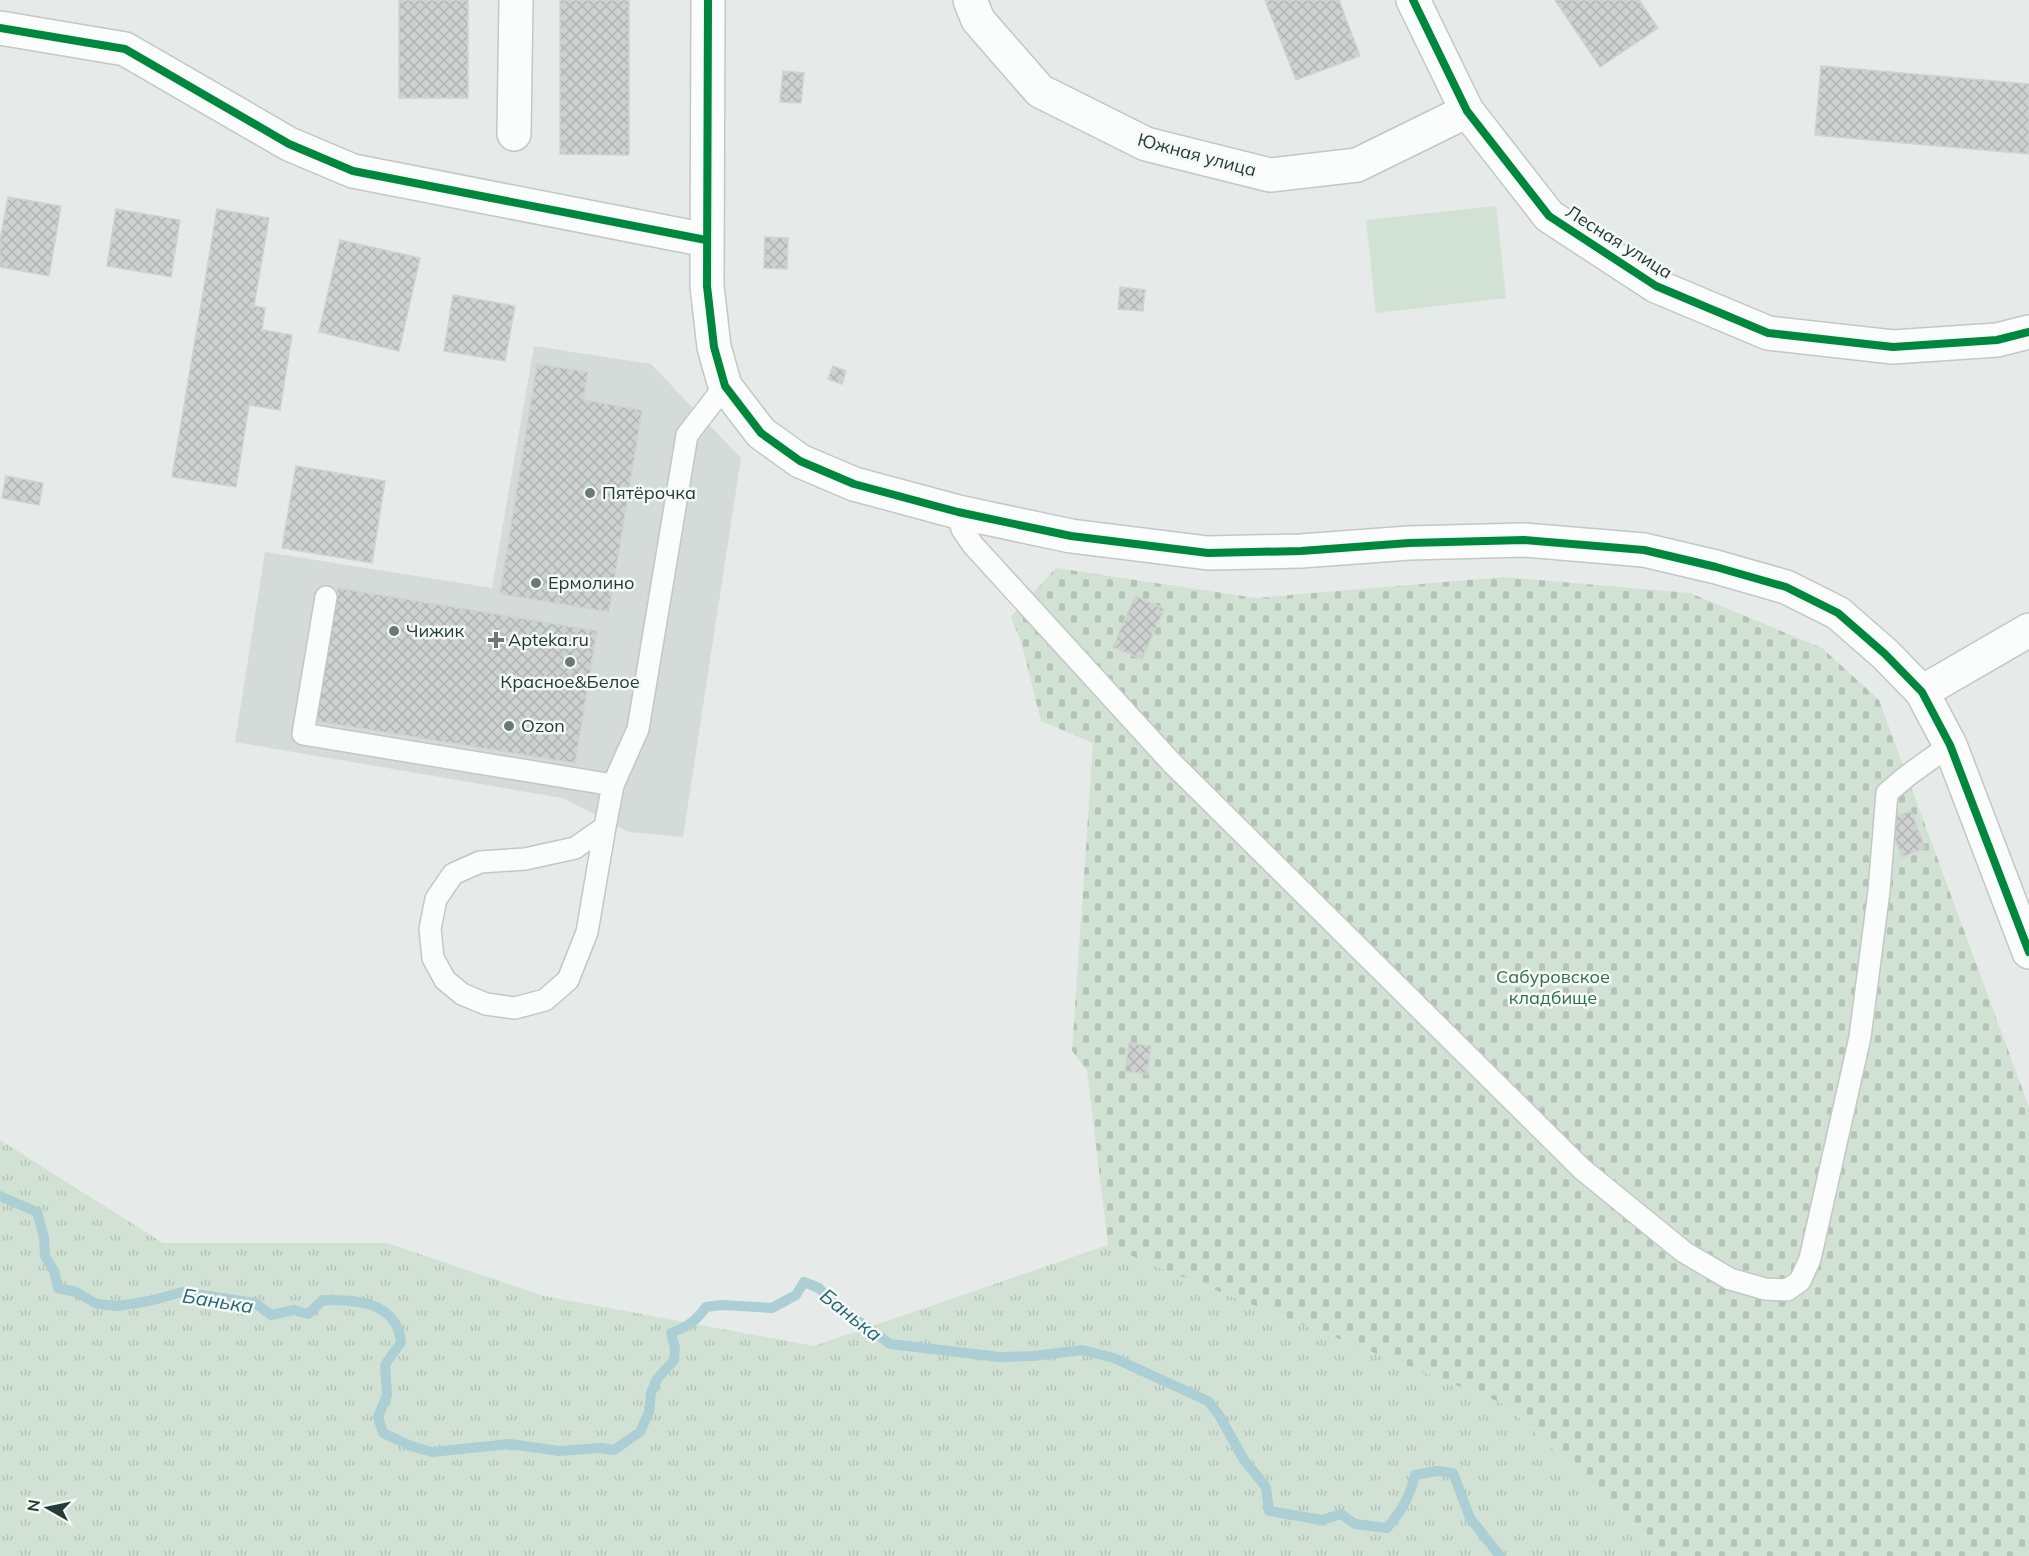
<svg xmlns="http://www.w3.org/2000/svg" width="2029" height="1556" font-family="Mulish,sans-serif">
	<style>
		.built { fill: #d5dbd8 }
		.grass { fill: url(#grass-tufts) }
		.cemetery { fill: url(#cemetery-stones) }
		.garden { fill: #d1e2d5 }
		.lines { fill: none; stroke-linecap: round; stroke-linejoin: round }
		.stream { stroke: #abcfd4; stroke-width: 10 }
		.building { fill: url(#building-cross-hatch); stroke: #cfd3d1; stroke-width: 1.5 }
		.service-casing { stroke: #c3c7c5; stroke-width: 24 }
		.minor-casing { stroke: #c3c7c5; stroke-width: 36 }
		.tertiary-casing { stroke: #c3c7c5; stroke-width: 36 }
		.service { stroke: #fbfcfc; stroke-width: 21 }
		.minor { stroke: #fbfcfc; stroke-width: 33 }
		.tertiary { stroke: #fbfcfc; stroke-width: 33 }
		.cycleway-casing { stroke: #f5f9f7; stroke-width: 11 }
		.cycleway { stroke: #00873e; stroke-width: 8 }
		.poi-dot { fill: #697974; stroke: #f5f9f7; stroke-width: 2 }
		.labels { text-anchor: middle; stroke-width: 5; stroke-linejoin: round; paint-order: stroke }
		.street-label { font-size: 18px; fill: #253c36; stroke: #f5f9f7 }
		.poi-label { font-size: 18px; fill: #253c36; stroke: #f5f9f7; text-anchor: start }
		.park-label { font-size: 18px; fill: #336f49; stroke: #f5f9f7 }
		.water-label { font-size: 20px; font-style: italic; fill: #256873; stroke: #f5f9f7 }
	</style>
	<defs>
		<pattern id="grass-tufts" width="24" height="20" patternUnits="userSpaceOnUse" patternTransform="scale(1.5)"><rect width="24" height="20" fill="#d1e2d5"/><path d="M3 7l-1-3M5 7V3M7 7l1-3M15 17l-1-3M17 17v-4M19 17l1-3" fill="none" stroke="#b3c3b7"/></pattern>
		<pattern id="cemetery-stones" width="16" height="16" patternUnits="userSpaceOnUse" patternTransform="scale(1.5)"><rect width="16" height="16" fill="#d1e2d5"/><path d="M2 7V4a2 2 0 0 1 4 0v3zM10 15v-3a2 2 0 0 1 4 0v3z" fill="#b3c3b7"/></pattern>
		<pattern id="building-cross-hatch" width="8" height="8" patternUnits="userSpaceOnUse" patternTransform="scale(1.5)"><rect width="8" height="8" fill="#cdd2d0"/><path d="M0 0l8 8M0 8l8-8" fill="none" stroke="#b0b5b3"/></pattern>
	</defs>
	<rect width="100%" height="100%" fill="#e6eae8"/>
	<polygon class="built" points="534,346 651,364 741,458 683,837 629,832 562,798 235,742 265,552 492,588"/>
	<polygon class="grass" points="0,1140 163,1243 387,1243 544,1296 814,1346 1108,1245 1152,1265 1504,1404 1668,1556 0,1556"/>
	<polygon class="cemetery" points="1056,568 1256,598 1504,577 1690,593 1822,648 1879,700 2029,1107 2029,1556 1668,1556 1504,1404 1152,1265 1108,1245 1087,1070 1072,1051 1093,743 1041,721 1022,645 1011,617"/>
	<polygon class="garden" points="1496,206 1506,298 1376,313 1366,220"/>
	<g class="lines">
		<path class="stream" d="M0 1196 37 1212 44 1237 45 1256 54 1271 58 1288 76 1292 97 1304 117 1306 150 1301 182 1292 255 1303 271 1315 294 1310 308 1314 323 1300C357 1300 396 1301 401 1342L385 1365 387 1395 378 1417 383 1433 411 1446 432 1452 510 1444 559 1451 601 1448 614 1450 640 1432 649 1412 651 1393 657 1379 674 1360 675 1348 671 1333C687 1327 696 1321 706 1307L722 1305 772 1308 796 1295 804 1282 819 1288 835 1304 890 1344 1000 1357 1033 1356 1082 1350 1114 1358 1208 1401 1219 1415 1244 1460 1266 1487 1269 1511 1322 1520 1341 1514 1355 1524 1387 1528C1401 1511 1410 1497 1415 1475L1437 1471 1453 1473 1470 1518 1500 1556"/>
	</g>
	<g class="building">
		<rect x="399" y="0" width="69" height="98"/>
		<polygon points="560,0 629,0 629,155 560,154"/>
		<polygon points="1265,0 1339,0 1360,56 1296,80"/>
		<polygon points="1555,0 1639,0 1658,28 1600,67"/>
		<polygon points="1821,66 2029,84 2029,154 1815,135"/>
		<polygon points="783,71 804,73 801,103 780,102"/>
		<polygon points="8,197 61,206 49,276 0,267 0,240"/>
		<polygon points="116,209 180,220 171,277 107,266"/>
		<polygon points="217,209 269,218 254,306 265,308 262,330 292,335 280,410 249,405 236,487 172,477"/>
		<polygon points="765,237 788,238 787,269 764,268"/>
		<polygon points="340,240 420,258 399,351 319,332"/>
		<polygon points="1120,287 1145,290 1143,311 1118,309"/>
		<polygon points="453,295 515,306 505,361 444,351"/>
		<polygon points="537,364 588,372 583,400 642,410 609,612 500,594"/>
		<polygon points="833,366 846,371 842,384 828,379"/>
		<polygon points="296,466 385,481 372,563 282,548"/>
		<polygon points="6,476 43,483 39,505 2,498"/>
		<polygon points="338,588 597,631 575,763 316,721"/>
		<polygon points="1135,596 1164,609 1142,659 1113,647"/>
		<polygon points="1911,811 1925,848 1902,857 1888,819"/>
		<polygon points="1129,1043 1151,1046 1147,1074 1125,1071"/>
	</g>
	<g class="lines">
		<defs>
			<g id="service">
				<polyline points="958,512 962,529 973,545 1171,762 1582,1169 1684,1252 1730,1279 1765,1289 1787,1290 1800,1281 1810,1259 1860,1037 1879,891 1887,793 1907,776 1950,745"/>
				<polyline points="326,597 303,734 613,785 638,729 687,435 725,386"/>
				<polyline points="605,827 587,932 568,980 545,1000 515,1008 486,1004 462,994 445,980 433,958 430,929 436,899 453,874 480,862 525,859 575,848 605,827 613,785"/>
			</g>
			<g id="minor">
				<polyline points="970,0 978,20 1040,91 1146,144 1270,175 1357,165 1467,111"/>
				<polyline points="1413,0 1467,111 1549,216 1656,286 1768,333 1893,347 1997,340 2029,332"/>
				<polyline points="0,28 125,49 289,144 353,171 706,240"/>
				<polyline points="514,134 516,0"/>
				<polyline points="1922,692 1950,745 2029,952"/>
			</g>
			<polyline id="tertiary" points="708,0 707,286 714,347 725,386 761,433 800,461 854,484 958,512 1071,536 1208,553 1301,551 1409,543 1524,540 1644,550 1716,567 1786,587 1838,613 1885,654 1922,692 2029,630"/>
		</defs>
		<use href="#service" class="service-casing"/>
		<use href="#minor" class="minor-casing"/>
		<use href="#tertiary" class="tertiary-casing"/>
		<use href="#service" class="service"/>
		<use href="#minor" class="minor"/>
		<use href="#tertiary" class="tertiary"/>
		<defs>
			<g id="cycleway">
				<polyline points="708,0 707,286 714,347 725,386 761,433 800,461 854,484 958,512 1071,536 1208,553 1301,551 1409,543 1524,540 1644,550 1716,567 1786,587 1838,613 1885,654 1922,692 1950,745 2029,952"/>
				<polyline points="1413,0 1467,111 1549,216 1656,286 1768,333 1893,347 1997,340 2029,332"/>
				<polyline points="0,28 125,49 289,144 353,171 706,240"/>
			</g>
		</defs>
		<use href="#cycleway" class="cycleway-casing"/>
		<use href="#cycleway" class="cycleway"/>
	</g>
	<g class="poi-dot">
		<circle cx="590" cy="493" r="6"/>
		<circle cx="536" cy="583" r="6"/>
		<circle cx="394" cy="631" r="6"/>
		<path d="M493 631h6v6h6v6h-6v6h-6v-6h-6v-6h6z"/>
		<circle cx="570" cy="662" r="6"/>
		<circle cx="509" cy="726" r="6"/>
	</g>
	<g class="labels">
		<g class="street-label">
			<text transform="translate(1197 155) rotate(15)" y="6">Южная улица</text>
			<text transform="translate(1619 242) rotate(32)" y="6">Лесная улица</text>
		</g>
		<g class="poi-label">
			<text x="602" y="499">Пятёрочка</text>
			<text x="548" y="589">Ермолино</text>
			<text x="406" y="637">Чижик</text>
			<text x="508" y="646">Apteka.ru</text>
			<text x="570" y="688" text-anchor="middle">Красное&amp;Белое</text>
			<text x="521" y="732">Ozon</text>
		</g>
		<g class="park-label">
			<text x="1553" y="983">Сабуровское<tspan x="1553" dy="21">кладбище</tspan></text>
		</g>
		<g class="water-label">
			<text transform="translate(218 1301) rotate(9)" y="7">Банька</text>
			<text transform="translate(851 1315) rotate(38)" y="7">Банька</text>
		</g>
	</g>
	<g transform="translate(48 1508) rotate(279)" stroke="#f5f9f7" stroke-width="4.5" paint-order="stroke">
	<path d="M0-4.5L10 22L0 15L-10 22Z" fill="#253c36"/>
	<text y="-9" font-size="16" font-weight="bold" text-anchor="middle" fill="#253c36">N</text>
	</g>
</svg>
